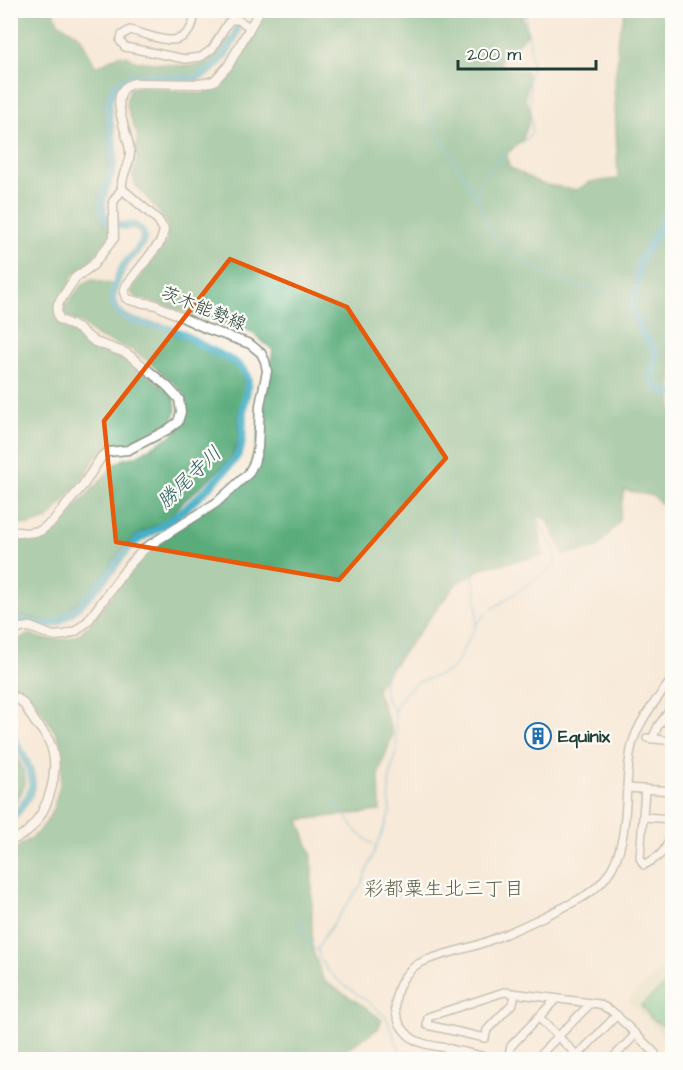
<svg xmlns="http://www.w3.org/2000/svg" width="683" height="1070" font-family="'Architects Daughter','Klee One',sans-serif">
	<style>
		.built { fill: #dcdebc }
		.green { fill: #6ec88f; stroke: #468262; stroke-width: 1.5 }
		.forest { fill: #5aac7a; stroke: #3c7457; stroke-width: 1.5 }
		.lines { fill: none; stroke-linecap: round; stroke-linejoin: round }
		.stream { stroke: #46afc5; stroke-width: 1.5 }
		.river { stroke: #46afc5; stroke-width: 8 }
		.minor-casing { stroke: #8c9486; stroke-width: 10 }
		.major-casing { stroke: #8c9486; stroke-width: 11 }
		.minor { stroke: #fff; stroke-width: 7 }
		.major { stroke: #fff; stroke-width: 8 }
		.marked { fill: none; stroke: #e8590c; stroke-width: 4.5; stroke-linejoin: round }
		.labels { text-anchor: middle; stroke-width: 4.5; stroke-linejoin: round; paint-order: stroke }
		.street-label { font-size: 18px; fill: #1f3d34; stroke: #fdfcf7 }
		.poi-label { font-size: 18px; font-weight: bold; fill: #1f3d34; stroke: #fdfcf7; text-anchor: start }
		.water-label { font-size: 20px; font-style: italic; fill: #2b5f60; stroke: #fdfcf7 }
		.neighbourhood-label { font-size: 20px; fill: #5f654d; stroke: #fdfcf7 }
	</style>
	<rect width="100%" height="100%" fill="#fdfcf7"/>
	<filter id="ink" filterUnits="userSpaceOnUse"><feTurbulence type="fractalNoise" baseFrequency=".0167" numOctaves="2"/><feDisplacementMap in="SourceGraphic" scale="12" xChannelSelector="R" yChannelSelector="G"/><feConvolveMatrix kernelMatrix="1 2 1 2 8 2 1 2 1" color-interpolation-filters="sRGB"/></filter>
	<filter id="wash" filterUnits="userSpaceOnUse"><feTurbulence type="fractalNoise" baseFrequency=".008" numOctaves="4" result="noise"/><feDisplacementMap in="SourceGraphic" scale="24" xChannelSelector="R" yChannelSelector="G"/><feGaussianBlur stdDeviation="1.35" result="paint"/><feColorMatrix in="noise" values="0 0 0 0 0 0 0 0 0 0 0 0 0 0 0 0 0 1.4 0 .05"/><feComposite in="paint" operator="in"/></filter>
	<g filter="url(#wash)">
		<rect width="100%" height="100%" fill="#f8ead9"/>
		<polygon class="built" points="672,959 672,1045 628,1000"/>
		<polygon class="green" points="672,979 672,1032 651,1018 641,1005"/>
		<g class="forest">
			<path d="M10 11H54L58 22 80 36 96 67 119 55 127 56 136 61 184 66 203 64 216 55 228 38H231C224 54 214 69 197 74 170 82 133 60 113 85 109 90 106 95 105 102 103 116 110 140 110 157 110 183 91 198 104 224L111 226 109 237 89 263 72 276 56 320 62 325 76 332 92 346 124 358 167 390 175 400 176 412 171 422 124 446 106 448 99 453 78 484 48 519 29 525 14 524 10 520Z"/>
			<path d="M262 11H531L522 17 528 33 499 62 504 68 526 71 529 78 525 99 531 112 530 119 523 139 507 154 509 167 542 184 577 190 590 182 618 179 614 84 618 56 617 42 625 11H672V514L653 496 624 490 619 522 597 548 564 555 547 519 537 516 543 555 483 568 457 583 376 688 393 734 379 773 380 811 299 820 312 856V948L324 981 364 1006 382 1020 378 1029 345 1050 320 1054 318 1059H11L10 852C20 845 32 839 40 830 57 812 67 766 60 742 58 735 36 701 30 696 25 691 16 689 11 684V661L18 639 30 634 42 639H66L78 635 90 624 147 550 250 476 263 411 273 350 250 331 135 297 130 291 167 240V224L158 211 135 184 133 175 137 161V134L129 114 126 101 131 88 142 86 202 94 225 82 239 52Z"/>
			<polygon points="91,279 114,285 111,292 111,306 115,313 123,320 142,327 161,329 172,333 228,362 242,372 245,387 238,417 239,440 230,460 182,503 168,519 141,533 130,541 118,554 108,569 89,591 57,620 42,621 23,616 11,618 11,537 27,540 45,537 93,489 114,465 124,459 137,456 172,435 185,422 187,412 186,396 174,383 141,356 130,349 98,337 81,323 66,317 64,307 82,285"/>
			<path d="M10 746C25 772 34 781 11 807Z"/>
		</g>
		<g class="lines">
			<g class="stream">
				<polyline points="412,66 421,96 431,120 479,202 494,237 514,255 530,265 575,286 603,290 614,294 631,307"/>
				<polyline points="521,143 528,138 532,131 529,77 532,66 529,37 526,20 528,10"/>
				<polyline points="477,198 478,185 501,157 509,152"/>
				<path d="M454 527C467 556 483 594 475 626"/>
				<path d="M492 609 548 571C565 559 552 547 545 533 542 529 541 524 539 520"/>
				<polyline points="395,712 387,700 383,686 398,640"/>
				<polyline points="332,800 347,817 355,830 376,847"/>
				<polyline points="298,919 313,947 318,951"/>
				<polyline points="400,1060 399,1048 386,1017 367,1001 344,985 328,971 319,957 318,948 323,938 361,885 390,813 389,783 397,746 395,716 395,709 399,701 412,686 418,682 442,674 450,670 455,665 477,624 487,612"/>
			</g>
			<g class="river">
				<polyline points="672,204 661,226 641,259 638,272 637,290 631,306 639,327 655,351 655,362 651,374 652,381 658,388 672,394"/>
				<path d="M10 622 13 620C27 620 44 629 58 622 63 619 68 614 73 611 87 599 99 585 111 571 118 561 125 551 134 543 142 536 153 532 162 526 180 515 233 468 240 450 245 436 241 419 244 404 248 385 253 377 236 363 224 356 211 350 199 344 190 338 181 332 170 329 156 324 139 326 126 318 121 315 116 310 113 304 110 296 119 273 124 265 132 254 157 237 134 225L123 226 108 222C93 200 111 184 114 161 116 142 104 112 110 97 124 60 170 85 198 77 210 73 218 64 225 54 234 42 240 25 240 10"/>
				<path d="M10 732C17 745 33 769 32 784 32 790 29 796 25 801 21 808 17 814 10 819"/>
			</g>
		</g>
	</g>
	<g filter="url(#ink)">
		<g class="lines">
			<defs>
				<g id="minor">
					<path d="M194 10C196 26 186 41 169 40 156 39 142 33 130 30L122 35 120 41 125 47 185 59 201 57 212 49 227 24 231 20H238L250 27"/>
					<polyline points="647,738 672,741"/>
					<polyline points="652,739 658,726 672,707"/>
					<polyline points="627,788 672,791"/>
					<path d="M645 789 640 858 644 865C663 855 665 852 672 832"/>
					<polyline points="644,817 672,819"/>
					<polyline points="515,994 513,1003 487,1030 485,1038 427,1025 428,1017 504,992 599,1004 612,1011 655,1053 649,1060"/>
					<polyline points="538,1017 582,1060"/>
					<polyline points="406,1060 406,1057 417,1060"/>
					<polyline points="449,1060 451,1050"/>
					<path d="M495 1060C477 1054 459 1051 441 1047 433 1046 423 1044 415 1040 386 1022 391 981 418 964 432 956 458 951 474 946 499 938 522 927 545 916 567 905 591 897 606 877 633 843 622 785 632 745 639 719 657 700 672 679"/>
					<polyline points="507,1060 511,1046 556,999"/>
					<polyline points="538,1060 537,1058 591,1003"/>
					<polyline points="573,1060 617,1015"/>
					<polyline points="611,1060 636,1034"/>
				</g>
				<g id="major">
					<path d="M122 189C120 175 130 166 130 152 129 132 104 91 134 83L200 84 214 81 228 66 260 10"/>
					<polyline points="10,531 26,533 40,531 53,521 83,485 102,456 108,452 128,450 167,430 178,422 181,412 179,399 168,387 137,361 126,353 95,342 79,329 59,319 57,312 58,304 75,278 93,265 114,238 113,202 122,189"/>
					<path d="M10 636 20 628 30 627 53 636 65 635 76 631 88 621 128 566 145 548 216 503 248 474 254 463 258 448 260 405 267 371 265 361 261 353 250 344 205 328 156 305C146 302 134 303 126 298L124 292 126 286 161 241 164 230 158 220 122 189"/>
					<path d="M10 695C26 701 26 709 35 722 40 728 45 733 49 741 62 769 49 811 27 832 22 836 16 838 10 841"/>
				</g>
			</defs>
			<use href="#minor" class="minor-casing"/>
			<use href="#major" class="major-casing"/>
			<use href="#minor" class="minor"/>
			<use href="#major" class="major"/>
		</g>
	</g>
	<path d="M0 0H683V1070H0ZM230 259 347 307 446 458 339 580 116 542 104 421Z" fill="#f8ead9" fill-opacity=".55" fill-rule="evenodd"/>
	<path class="marked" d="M230 259 347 307 446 458 339 580 116 542 104 421Z"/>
	<defs>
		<symbol id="building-ring" viewBox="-11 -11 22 22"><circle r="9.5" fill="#fdfcf7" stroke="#1f6fb2" stroke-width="1.5"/><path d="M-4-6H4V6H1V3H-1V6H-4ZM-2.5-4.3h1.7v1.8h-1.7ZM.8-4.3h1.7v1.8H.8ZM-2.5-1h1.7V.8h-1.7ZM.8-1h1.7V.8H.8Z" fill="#1f6fb2"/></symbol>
	</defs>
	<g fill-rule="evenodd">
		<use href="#building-ring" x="523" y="721" width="30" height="30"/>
	</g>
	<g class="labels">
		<g class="street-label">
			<text transform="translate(204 308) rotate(22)" y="6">茨木能勢線</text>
		</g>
		<g class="poi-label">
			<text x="558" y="742">Equinix</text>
		</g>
		<g class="water-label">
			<text transform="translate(189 477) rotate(-44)" y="7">勝尾寺川</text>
		</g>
		<g class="neighbourhood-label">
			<text x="444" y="895">彩都粟生北三丁目</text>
		</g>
	</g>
	<rect width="683" height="1070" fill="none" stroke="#fdfcf7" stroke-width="36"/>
	<path d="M458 60v9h138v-9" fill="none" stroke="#1f3d34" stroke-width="3"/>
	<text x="467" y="60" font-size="18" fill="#1f3d34" stroke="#fdfcf7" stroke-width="4.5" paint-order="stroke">200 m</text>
</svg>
